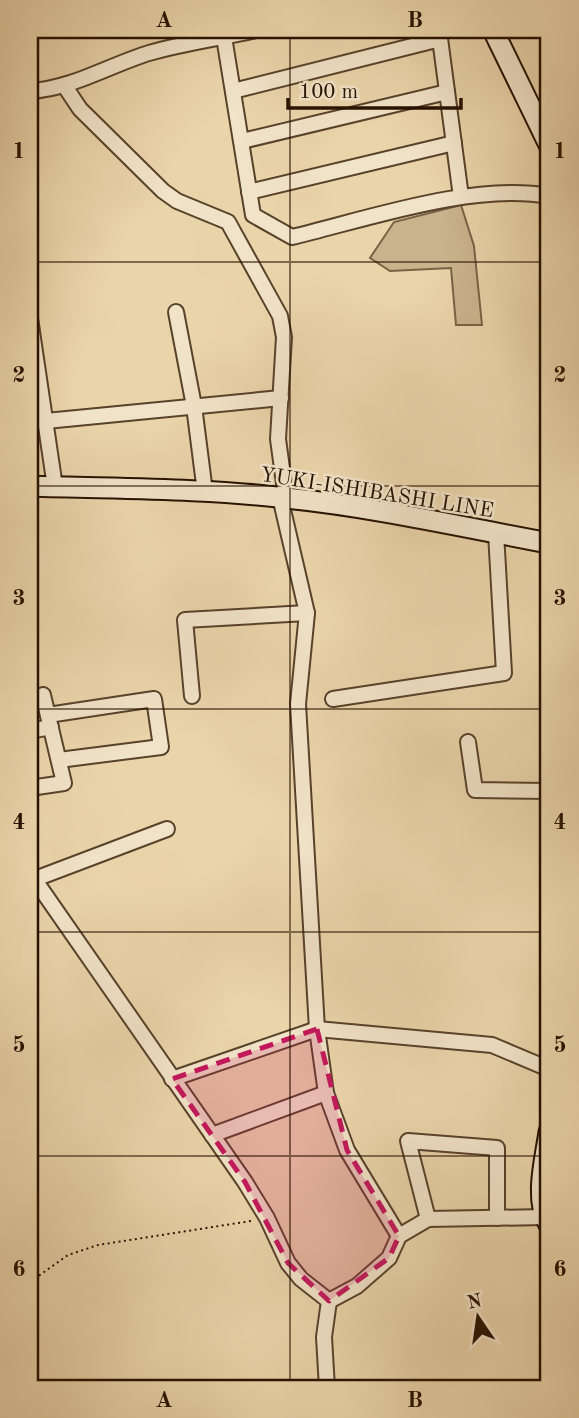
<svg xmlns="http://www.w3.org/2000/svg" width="579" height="1418" font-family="'Old Standard TT',serif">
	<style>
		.green { fill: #c9b38d; stroke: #786246; stroke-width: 2 }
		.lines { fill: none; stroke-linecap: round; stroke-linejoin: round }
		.street-casing { stroke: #57422a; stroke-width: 18 }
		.secondary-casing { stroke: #261100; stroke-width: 23 }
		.path { stroke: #261100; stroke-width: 2; stroke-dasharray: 2 3.5; stroke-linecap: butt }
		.street { stroke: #f1e3c8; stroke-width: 14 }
		.secondary { stroke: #f1e3c8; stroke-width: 19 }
		.marked { fill: #c2185b; fill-opacity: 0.2; stroke: #c2185b; stroke-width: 5; stroke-dasharray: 14 9; stroke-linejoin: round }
		.grid { fill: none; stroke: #261100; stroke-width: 2; stroke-opacity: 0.55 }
		.labels { text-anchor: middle; stroke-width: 5; stroke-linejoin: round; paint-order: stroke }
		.street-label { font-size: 21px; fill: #261100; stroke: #f1e3c8 }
		.neatline { fill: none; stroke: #261100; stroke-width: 2.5 }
		.grid-label { font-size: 23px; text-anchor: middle; font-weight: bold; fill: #261100 }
	</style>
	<rect width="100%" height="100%" fill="#ead4aa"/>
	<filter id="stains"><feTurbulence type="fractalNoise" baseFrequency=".00286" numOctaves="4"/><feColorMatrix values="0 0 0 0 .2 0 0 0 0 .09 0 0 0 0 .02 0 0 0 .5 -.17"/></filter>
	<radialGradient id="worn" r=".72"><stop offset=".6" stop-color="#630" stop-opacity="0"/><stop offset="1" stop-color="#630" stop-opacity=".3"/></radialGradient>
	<polygon class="green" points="461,205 474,246 482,325 456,325 451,268 390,271 370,258 394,222"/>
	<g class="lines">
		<defs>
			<g id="street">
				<polyline points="439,31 461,197"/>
				<path d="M224 37 253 215 292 237C367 219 474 182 549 196"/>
				<polyline points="64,85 80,109 163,191 177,201 228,222 280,316 284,337 278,439 286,498"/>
				<path d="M30 91C71 89 110 65 149 53 184 43 221 38 256 30"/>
				<polyline points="233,91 440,39"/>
				<polyline points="242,141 447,92"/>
				<polyline points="249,192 454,143"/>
				<polyline points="176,312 194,406 205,492"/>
				<polyline points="30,318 55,487"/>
				<polyline points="46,421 281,398"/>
				<polyline points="280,497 307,613 298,704 317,1029 326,1093 347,1150 399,1236"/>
				<polyline points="192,696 185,620 307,613"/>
				<polyline points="333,699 504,673 496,533"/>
				<polyline points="48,715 154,699 161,747 59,760"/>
				<polyline points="30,731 51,727"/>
				<polyline points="468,742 475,790 549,791"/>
				<polyline points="30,788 64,783 43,695"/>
				<polyline points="30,873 245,1182 267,1218 288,1263 301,1279 329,1301"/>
				<polyline points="35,879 167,829"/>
				<polyline points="172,1079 317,1029 492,1045 549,1069"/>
				<polyline points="212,1135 326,1093"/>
				<polyline points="428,1219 408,1141 497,1148 497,1218"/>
				<polyline points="329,1301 357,1286 389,1258 399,1236 428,1219 545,1217"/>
				<polyline points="327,1388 324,1337 329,1301"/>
			</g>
			<g id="secondary">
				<polyline points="493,30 549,145"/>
				<path d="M30 486C115 489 201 488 286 498 374 507 462 527 549 543"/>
				<path d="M549 1132C545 1160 534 1199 549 1225"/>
			</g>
		</defs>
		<use href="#street" class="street-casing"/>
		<use href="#secondary" class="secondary-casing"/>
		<polyline class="path" points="30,1282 68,1255 98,1245 251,1221"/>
		<use href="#street" class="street"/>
		<use href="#secondary" class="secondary"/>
	</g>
	<path class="marked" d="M317 1029 347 1150 399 1236 389 1258 329 1301 288 1263 245 1182 172 1079Z"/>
	<path class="grid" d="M290 30V1388M30 262H549M30 486H549M30 709H549M30 932H549M30 1156H549"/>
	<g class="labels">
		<g class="street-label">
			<text transform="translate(377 492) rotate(9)" y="7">YUKI-ISHIBASHI LINE</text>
		</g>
	</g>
	<rect width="579" height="1418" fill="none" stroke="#ead4aa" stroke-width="77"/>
	<g transform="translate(478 1317) rotate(347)" stroke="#f1e3c8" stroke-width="5" paint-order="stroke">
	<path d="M0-5L12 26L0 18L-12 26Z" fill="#261100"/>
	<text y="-10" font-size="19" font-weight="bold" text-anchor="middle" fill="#261100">N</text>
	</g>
	<path d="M288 98v10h173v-10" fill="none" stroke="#261100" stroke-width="3.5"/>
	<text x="299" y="98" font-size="21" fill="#261100" stroke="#f1e3c8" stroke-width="5" paint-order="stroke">100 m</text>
	<rect x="38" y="38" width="502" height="1342" class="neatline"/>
	<g class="grid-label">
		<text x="164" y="27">A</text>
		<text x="415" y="27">B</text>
		<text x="19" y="158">1</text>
		<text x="560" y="158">1</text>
		<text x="19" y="382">2</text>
		<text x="560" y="382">2</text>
		<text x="19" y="605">3</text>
		<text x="560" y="605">3</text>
		<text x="19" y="829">4</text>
		<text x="560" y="829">4</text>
		<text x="19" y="1052">5</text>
		<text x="560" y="1052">5</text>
		<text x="19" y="1276">6</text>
		<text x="560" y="1276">6</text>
		<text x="164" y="1407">A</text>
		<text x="415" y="1407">B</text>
	</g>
	<rect width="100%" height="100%" filter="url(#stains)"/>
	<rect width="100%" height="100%" fill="url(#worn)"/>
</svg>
